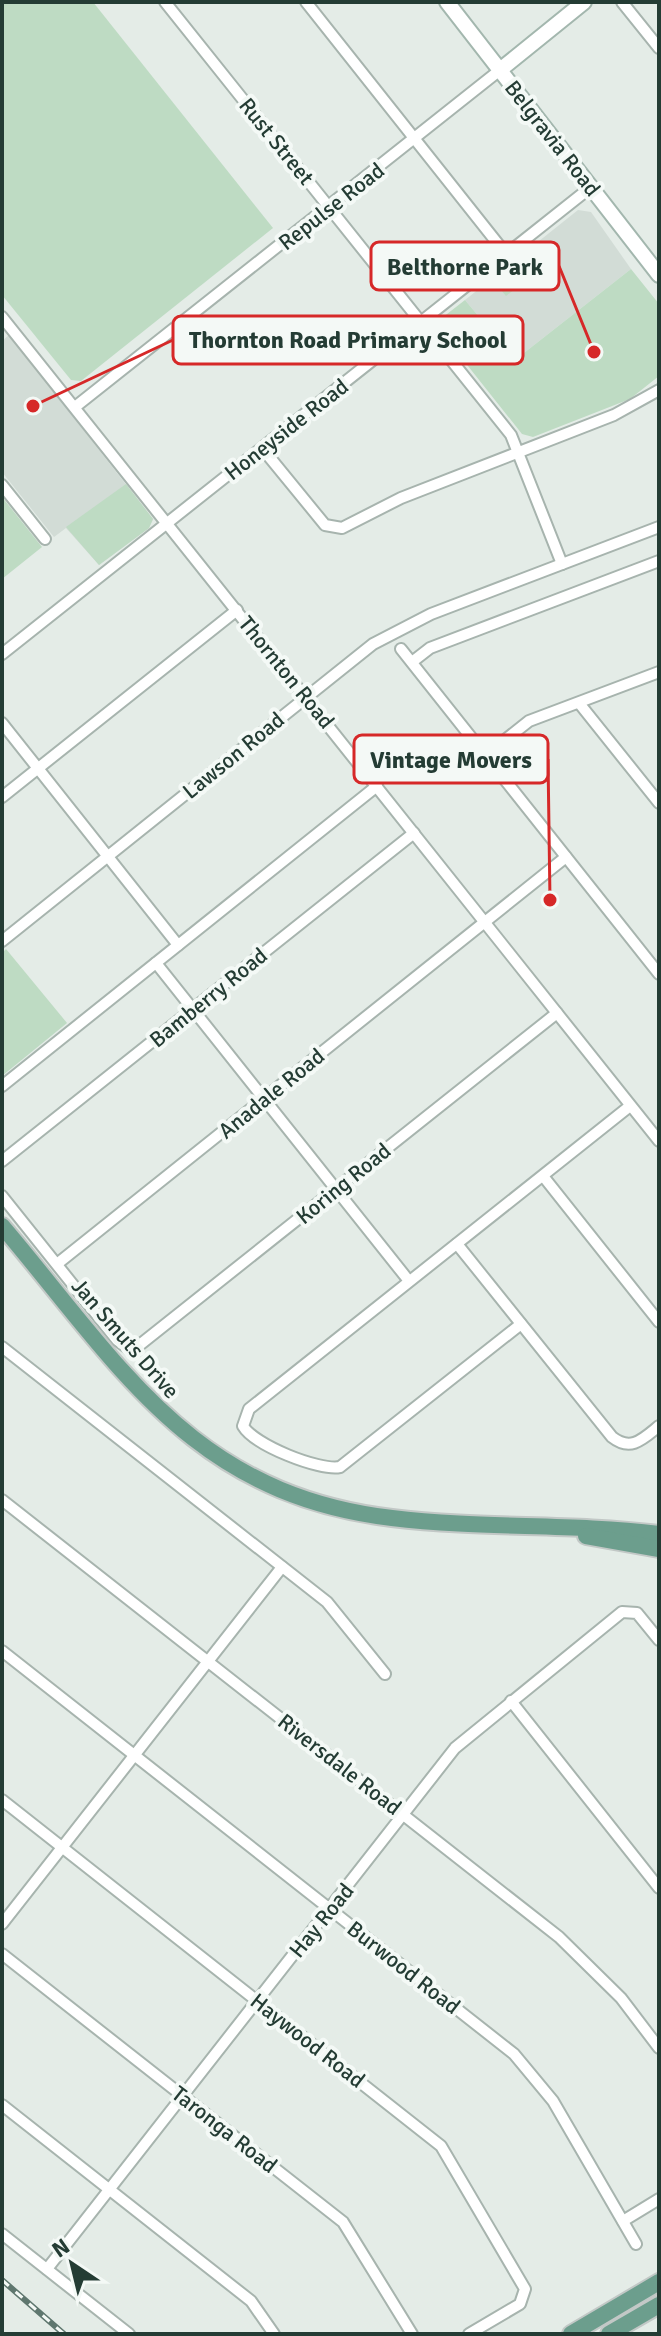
<svg xmlns="http://www.w3.org/2000/svg" width="661" height="2336" font-family="Signika,sans-serif">
	<style>
		.built { fill: #d2dcd6 }
		.green { fill: #bedbc3 }
		.lines { fill: none; stroke-linecap: round; stroke-linejoin: round }
		.street-casing { stroke: #a7b4ae; stroke-width: 14 }
		.secondary-casing { stroke: #a3b7ae; stroke-width: 18 }
		.primary-casing { stroke: #c2c8c6; stroke-width: 20 }
		.street { stroke: #fff; stroke-width: 10 }
		.secondary { stroke: #fff; stroke-width: 14 }
		.primary { stroke: #6c9e8d; stroke-width: 16 }
		.rail-casing { stroke: #5f776f; stroke-width: 6 }
		.rail { stroke: #f4f9f6; stroke-width: 3; stroke-dasharray: 9; stroke-linecap: butt }
		.labels { text-anchor: middle; stroke-width: 8; stroke-linejoin: round; paint-order: stroke }
		.street-label { font-size: 22px; fill: #243c34; stroke: #f4f9f6 }
		.leader { fill: none; stroke: #d62828; stroke-width: 3 }
		.callout-dot { fill: #d62828; stroke: #f4f9f6; stroke-width: 3 }
		.callout { fill: #f4f9f6; stroke: #d62828; stroke-width: 3 }
		.callout-label { font-size: 24px; text-anchor: middle; font-weight: bold; fill: #243c34 }
	</style>
	<rect width="100%" height="100%" fill="#e4ece7"/>
	<g class="built">
		<polygon points="578,210 591,212 631,269 515,360 465,300"/>
		<polygon points="9,335 153,519 149,528 99,565 66,528 54,537 2,472 2,341"/>
	</g>
	<g class="green">
		<polygon points="2,2 93,2 273,228 81,381 71,380 2,295"/>
		<polygon points="534,245 549,262 506,296 492,279"/>
		<polygon points="631,269 659,304 659,376 630,399 533,437 522,434 441,332 438,321 465,300 515,360"/>
		<polygon points="126,484 153,519 149,528 99,565 66,527"/>
		<polygon points="2,497 42,547 2,579"/>
		<polygon points="6,949 67,1023 2,1076 2,953"/>
	</g>
	<g class="lines">
		<defs>
			<g id="street">
				<polyline points="165,2 511,435 562,564"/>
				<polyline points="306,2 506,254"/>
				<polyline points="622,2 659,48"/>
				<polyline points="2,317 659,1141"/>
				<polyline points="75,407 500,70"/>
				<polyline points="262,448 325,525 342,528 401,498 614,415 659,390"/>
				<polyline points="2,485 45,539"/>
				<polyline points="401,649 659,974"/>
				<polyline points="2,654 591,187"/>
				<polyline points="412,662 430,648 659,561"/>
				<polyline points="579,703 659,803"/>
				<polyline points="2,723 178,945"/>
				<polyline points="486,755 529,721 659,672"/>
				<polyline points="2,797 237,610"/>
				<polyline points="2,941 373,644 431,614 659,527"/>
				<polyline points="156,963 409,1281"/>
				<polyline points="2,1086 377,786"/>
				<polyline points="2,1161 414,833"/>
				<polyline points="543,1176 659,1322"/>
				<polyline points="2,1196 117,1340 128,1348 137,1347 557,1013"/>
				<path d="M457 1244 612 1437C631 1452 643 1439 659 1426"/>
				<polyline points="57,1264 566,857"/>
				<path d="M521 1324 340 1467C319 1471 254 1445 243 1426L249 1409 630 1106"/>
				<polyline points="2,1347 327,1602 385,1674"/>
				<polyline points="2,1500 559,1937 621,1998 659,2048"/>
				<polyline points="2,1651 514,2054 553,2101 636,2244"/>
				<polyline points="511,1701 659,1888"/>
				<polyline points="2,1800 441,2146 525,2289 520,2304 469,2334"/>
				<polyline points="2,1924 282,1567"/>
				<polyline points="2,1954 343,2222 412,2334"/>
				<polyline points="2,2105 251,2301 274,2334"/>
				<polyline points="623,2221 659,2199"/>
				<polyline points="2,2234 129,2334"/>
				<polyline points="47,2269 455,1748 622,1612 637,1613 659,1640"/>
			</g>
			<g id="secondary">
				<polyline points="447,2 659,275"/>
				<polyline points="500,70 584,2"/>
			</g>
			<g id="primary">
				<path d="M2 1226C120 1365 191 1494 392 1518 481 1529 570 1523 659 1534"/>
				<polyline points="586,1536 659,1549"/>
				<polyline points="571,2334 659,2282"/>
				<polyline points="609,2334 659,2305"/>
			</g>
		</defs>
		<use href="#street" class="street-casing"/>
		<use href="#secondary" class="secondary-casing"/>
		<use href="#primary" class="primary-casing"/>
		<use href="#street" class="street"/>
		<use href="#secondary" class="secondary"/>
		<use href="#primary" class="primary"/>
		<defs>
			<polyline id="rail" points="2,2280 64,2334"/>
		</defs>
		<use href="#rail" class="rail-casing"/>
		<use href="#rail" class="rail"/>
	</g>
	<g class="labels">
		<g class="street-label">
			<text transform="translate(553 138) rotate(52)" y="8">Belgravia Road</text>
			<text transform="translate(277 141) rotate(51)" y="8">Rust Street</text>
			<text transform="translate(331 206) rotate(-38)" y="8">Repulse Road</text>
			<text transform="translate(286 429) rotate(-38)" y="8">Honeyside Road</text>
			<text transform="translate(287 672) rotate(51)" y="8">Thornton Road</text>
			<text transform="translate(233 755) rotate(-39)" y="8">Lawson Road</text>
			<text transform="translate(208 997) rotate(-39)" y="8">Bamberry Road</text>
			<text transform="translate(271 1093) rotate(-39)" y="8">Anadale Road</text>
			<text transform="translate(343 1183) rotate(-39)" y="8">Koring Road</text>
			<text transform="translate(126 1338) rotate(49)" y="8">Jan Smuts Drive</text>
			<text transform="translate(340 1764) rotate(38)" y="8">Riversdale Road</text>
			<text transform="translate(321 1920) rotate(-51)" y="8">Hay Road</text>
			<text transform="translate(404 1967) rotate(38)" y="8">Burwood Road</text>
			<text transform="translate(308 2040) rotate(38)" y="8">Haywood Road</text>
			<text transform="translate(225 2129) rotate(38)" y="8">Taronga Road</text>
		</g>
	</g>
	<path class="leader" d="M594 352L559 266M33 406L173 340M550 900L548 759"/>
	<g class="callout-dot">
		<circle cx="594" cy="352" r="8"/>
		<circle cx="33" cy="406" r="8"/>
		<circle cx="550" cy="900" r="8"/>
	</g>
	<g class="callout">
		<rect x="371" y="242" width="188" height="48" rx="8"/>
		<rect x="173" y="316" width="350" height="48" rx="8"/>
		<rect x="354" y="735" width="194" height="48" rx="8"/>
	</g>
	<g class="callout-label">
		<text x="465" y="275">Belthorne Park</text>
		<text x="348" y="348">Thornton Road Primary School</text>
		<text x="451" y="768">Vintage Movers</text>
	</g>
	<rect width="661" height="2336" fill="none" stroke="#243c34" stroke-width="8"/>
	<g transform="translate(72 2264) rotate(325)" stroke="#f4f9f6" stroke-width="6" paint-order="stroke">
	<path d="M0-6L14 30L0 20L-14 30Z" fill="#243c34"/>
	<text y="-12" font-size="22" font-weight="bold" text-anchor="middle" fill="#243c34">N</text>
	</g>
</svg>
